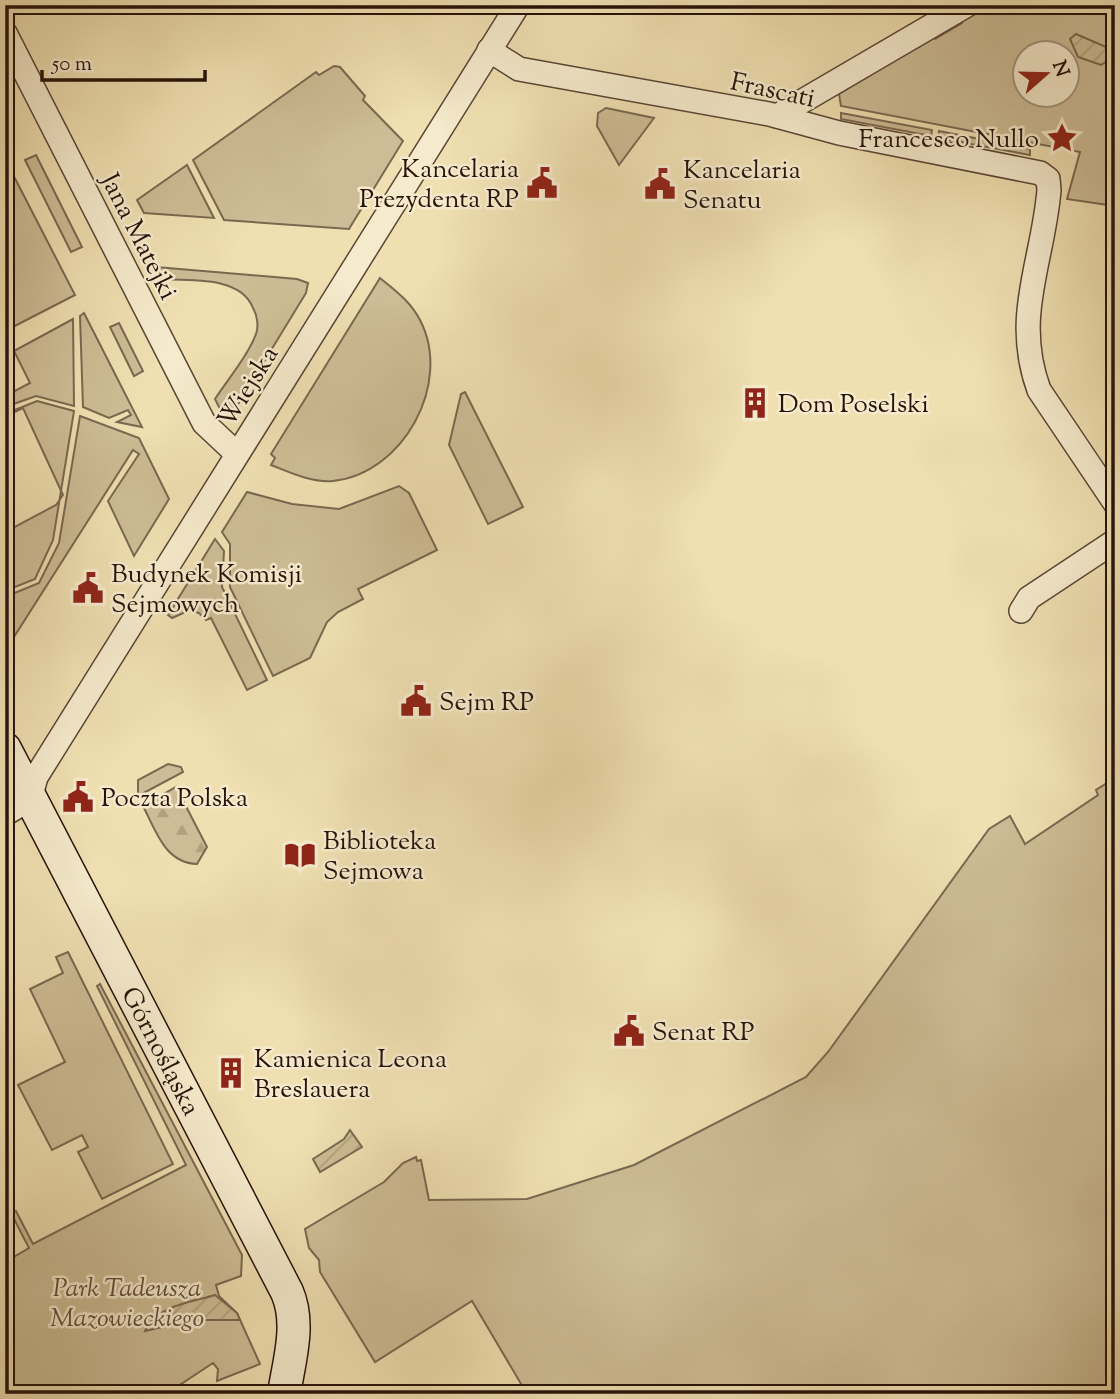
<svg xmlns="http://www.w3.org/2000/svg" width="1120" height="1399" font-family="'Sorts Mill Goudy',serif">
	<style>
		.green { fill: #cdbc95; stroke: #7a6850; stroke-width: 2; fill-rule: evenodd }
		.forest { fill: url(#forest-firs); stroke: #7a6850; stroke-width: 2 }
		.garden { fill: url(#garden-furrows); stroke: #7a6850; stroke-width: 2 }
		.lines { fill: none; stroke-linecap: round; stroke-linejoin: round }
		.street-casing { stroke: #594634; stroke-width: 26 }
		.secondary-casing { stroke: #27130a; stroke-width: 35 }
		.street { stroke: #f5eacc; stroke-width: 23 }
		.secondary { stroke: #f5eacc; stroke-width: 32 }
		.labels { text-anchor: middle; stroke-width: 5; stroke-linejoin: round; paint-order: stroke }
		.street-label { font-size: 26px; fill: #27130a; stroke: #f5eacc }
		.poi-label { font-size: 26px; fill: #27130a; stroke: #f5eacc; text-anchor: start }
		.park-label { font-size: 26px; font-style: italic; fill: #614e3b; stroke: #f5eacc }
	</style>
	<defs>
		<pattern id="forest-firs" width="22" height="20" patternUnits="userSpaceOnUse" patternTransform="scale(1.75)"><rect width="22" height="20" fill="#cdbc95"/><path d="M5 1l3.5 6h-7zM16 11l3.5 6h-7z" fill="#b0a17f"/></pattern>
		<pattern id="garden-furrows" width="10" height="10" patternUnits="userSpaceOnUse" patternTransform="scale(1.75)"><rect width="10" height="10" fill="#cdbc95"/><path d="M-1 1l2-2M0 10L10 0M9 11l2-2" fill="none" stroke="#b0a17f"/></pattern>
	</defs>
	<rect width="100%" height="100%" fill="#efdfb1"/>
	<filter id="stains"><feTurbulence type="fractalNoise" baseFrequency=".00286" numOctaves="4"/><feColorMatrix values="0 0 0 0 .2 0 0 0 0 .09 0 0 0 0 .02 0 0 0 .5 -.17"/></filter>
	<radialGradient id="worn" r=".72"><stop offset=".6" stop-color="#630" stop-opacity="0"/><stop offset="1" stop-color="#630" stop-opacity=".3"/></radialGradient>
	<g class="green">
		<path d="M992 5H1115V206L1067 199 1080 152 841 106 839 94 933 36 935 39 962 23 961 20ZM1026 52H1068V94H1026Z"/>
		<polygon points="334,66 340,67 365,96 363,100 403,141 349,229 224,220 193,160 316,72 319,75"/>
		<polygon points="606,108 654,118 619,165 597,126 598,113"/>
		<polygon points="841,113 932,130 931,136 841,119"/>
		<polygon points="939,131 1030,149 1030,155 938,138"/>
		<polygon points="36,155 82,247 71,252 25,160"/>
		<polygon points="5,159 75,295 5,331 5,185 13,181"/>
		<polygon points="187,165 214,218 144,213 137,200"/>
		<path d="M156 267 297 279 308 283 306 293 237 406 229 411 220 409 215 399C228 379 247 357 256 334 259 326 257 315 253 308 240 274 184 281 154 279L152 272Z"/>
		<path d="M380 278C396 291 410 301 420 320 453 383 403 474 333 481 312 483 289 472 271 465L275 458 271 454Z"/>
		<polygon points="84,313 142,427 117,422 131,415 128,410 109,418 83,407 80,316"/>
		<polygon points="73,319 74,406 36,396 5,407 5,396 30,383 14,351"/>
		<polygon points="119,323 143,371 134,376 110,327"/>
		<polygon points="465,392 523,507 488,524 449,445 461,394"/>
		<polygon points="37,401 74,411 53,540 35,579 5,591 5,532 56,505 63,495 23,408 5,417 5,414"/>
		<polygon points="80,416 139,438 169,499 134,556 108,501 139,454 133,450 5,651 5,597 39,583 59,543"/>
		<polygon points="399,486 409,493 437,550 358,589 363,599 338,612 327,622 310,658 273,676 230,587 230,544 222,532 247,492 292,504 339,509"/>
		<polygon points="215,539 224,551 222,587 267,680 247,690 211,618 206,620 199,613 190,610 172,618 168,615"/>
		<polygon points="168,764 181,767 183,772 138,796 138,780"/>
		<polygon points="1115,778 1115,1394 527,1394 472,1301 375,1362 320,1272 319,1260 309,1248 305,1229 384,1182 403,1163 416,1157 417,1161 421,1160 429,1200 527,1199 634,1165 806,1077 828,1052 989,829 1010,816 1025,844 1098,795 1096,790"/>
		<polygon points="68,952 173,1164 102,1199 78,1152 88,1147 82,1135 52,1150 18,1085 65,1062 30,989 63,973 56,957"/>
		<polygon points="100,984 242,1255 241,1276 216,1285 219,1296 237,1313 260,1364 217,1381 218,1369 213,1363 166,1394 5,1394 5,1262 29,1248 11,1213 16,1211 33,1244 186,1165 97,986"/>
	</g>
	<path class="forest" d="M176 787 207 847 197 864C165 863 156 831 143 806Z"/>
	<g class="garden">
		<polygon points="1076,34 1106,47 1110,59 1101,65 1078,57 1070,39"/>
		<polygon points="350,1130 362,1147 320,1172 313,1159 344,1139"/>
		<path d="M215 1295 237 1313 240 1320H192L145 1331C155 1306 192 1302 215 1295Z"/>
	</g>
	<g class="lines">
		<defs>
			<g id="street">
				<polyline points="5,33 204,423 237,454"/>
				<path d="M489 50 519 69 769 114 839 133 1040 173 1048 179 1049 190C1043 263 1012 316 1039 390L1115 503"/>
				<polyline points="777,116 967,5"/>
				<polyline points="1021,611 1029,598 1115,541"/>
				<polyline points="5,814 30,799 36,777 518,5"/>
			</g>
			<g id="secondary">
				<path id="s1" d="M5 749 287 1292C301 1324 289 1361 284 1394"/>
			</g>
		</defs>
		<use href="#street" class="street-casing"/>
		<use href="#secondary" class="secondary-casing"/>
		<use href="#street" class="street"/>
		<use href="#secondary" class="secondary"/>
	</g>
	<defs>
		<symbol id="sight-bare" viewBox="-9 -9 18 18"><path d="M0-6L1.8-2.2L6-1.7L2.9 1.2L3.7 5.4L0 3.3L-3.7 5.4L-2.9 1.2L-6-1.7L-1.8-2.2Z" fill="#8f2418" stroke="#f5eacc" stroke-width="2.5" paint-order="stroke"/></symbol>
		<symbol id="civic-bare" viewBox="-9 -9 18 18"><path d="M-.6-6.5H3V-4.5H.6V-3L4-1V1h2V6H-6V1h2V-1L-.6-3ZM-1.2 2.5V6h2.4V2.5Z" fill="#8f2418" stroke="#f5eacc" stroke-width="2.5" paint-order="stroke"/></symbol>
		<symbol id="building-bare" viewBox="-9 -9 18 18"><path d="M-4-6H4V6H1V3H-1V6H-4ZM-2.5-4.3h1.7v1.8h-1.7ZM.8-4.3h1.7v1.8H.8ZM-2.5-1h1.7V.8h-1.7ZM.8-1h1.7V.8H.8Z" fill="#8f2418" stroke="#f5eacc" stroke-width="2.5" paint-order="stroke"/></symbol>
		<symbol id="library-bare" viewBox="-9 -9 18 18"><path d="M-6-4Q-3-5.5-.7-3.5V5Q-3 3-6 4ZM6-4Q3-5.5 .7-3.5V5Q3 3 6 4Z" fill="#8f2418" stroke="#f5eacc" stroke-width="2.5" paint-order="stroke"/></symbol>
	</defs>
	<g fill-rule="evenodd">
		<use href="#sight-bare" x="1040" y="116" width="44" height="44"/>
		<use href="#civic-bare" x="520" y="161" width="44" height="44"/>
		<use href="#civic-bare" x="638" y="162" width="44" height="44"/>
		<use href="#building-bare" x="733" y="381" width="44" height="44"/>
		<use href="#civic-bare" x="66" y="566" width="44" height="44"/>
		<use href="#civic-bare" x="394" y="679" width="44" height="44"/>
		<use href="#civic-bare" x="56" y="775" width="44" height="44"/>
		<use href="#library-bare" x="278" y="833" width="44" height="44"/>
		<use href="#civic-bare" x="607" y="1009" width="44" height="44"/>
		<use href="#building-bare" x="209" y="1051" width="44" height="44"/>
	</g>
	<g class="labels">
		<g class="street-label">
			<text transform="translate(773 89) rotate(12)" y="9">Frascati</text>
			<text transform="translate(140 236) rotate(63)" y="9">Jana Matejki</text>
			<text transform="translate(247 386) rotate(-58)" y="9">Wiejska</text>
			<text dy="9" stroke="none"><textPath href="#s1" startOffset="340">Górnośląska</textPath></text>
		</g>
		<g class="poi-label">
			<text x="1039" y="147" text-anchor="end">Francesco Nullo</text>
			<text x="519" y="177" text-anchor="end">Kancelaria<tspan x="519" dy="30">Prezydenta RP</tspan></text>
			<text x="683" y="178">Kancelaria<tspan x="683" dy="30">Senatu</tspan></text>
			<text x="778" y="412">Dom Poselski</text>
			<text x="111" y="582">Budynek Komisji<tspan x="111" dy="30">Sejmowych</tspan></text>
			<text x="439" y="710">Sejm RP</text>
			<text x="101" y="806">Poczta Polska</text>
			<text x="323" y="849">Biblioteka<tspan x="323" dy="30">Sejmowa</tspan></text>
			<text x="652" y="1040">Senat RP</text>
			<text x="254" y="1067">Kamienica Leona<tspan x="254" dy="30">Breslauera</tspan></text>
		</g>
		<g class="park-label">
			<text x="127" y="1296">Park Tadeusza<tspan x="127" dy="30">Mazowieckiego</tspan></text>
		</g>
	</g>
	<rect width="1120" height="1399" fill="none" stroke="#efdfb1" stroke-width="28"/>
	<rect x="7" y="7" width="1106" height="1385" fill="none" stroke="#27130a" stroke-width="3.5"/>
	<rect x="14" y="14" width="1092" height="1371" fill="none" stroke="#27130a" stroke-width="2"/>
	<g transform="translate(1046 74) rotate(70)"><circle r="33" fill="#f5eacc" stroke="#a3947e" stroke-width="2"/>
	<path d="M0-5L12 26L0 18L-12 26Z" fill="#8f2418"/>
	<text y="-10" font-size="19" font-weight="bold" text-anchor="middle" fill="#27130a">N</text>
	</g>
	<path d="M42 70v10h163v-10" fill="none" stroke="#27130a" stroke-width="3.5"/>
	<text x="52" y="70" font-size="21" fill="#27130a" stroke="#f5eacc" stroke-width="5" paint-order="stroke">50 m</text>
	<rect width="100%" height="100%" filter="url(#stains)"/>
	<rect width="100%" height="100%" fill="url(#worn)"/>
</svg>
